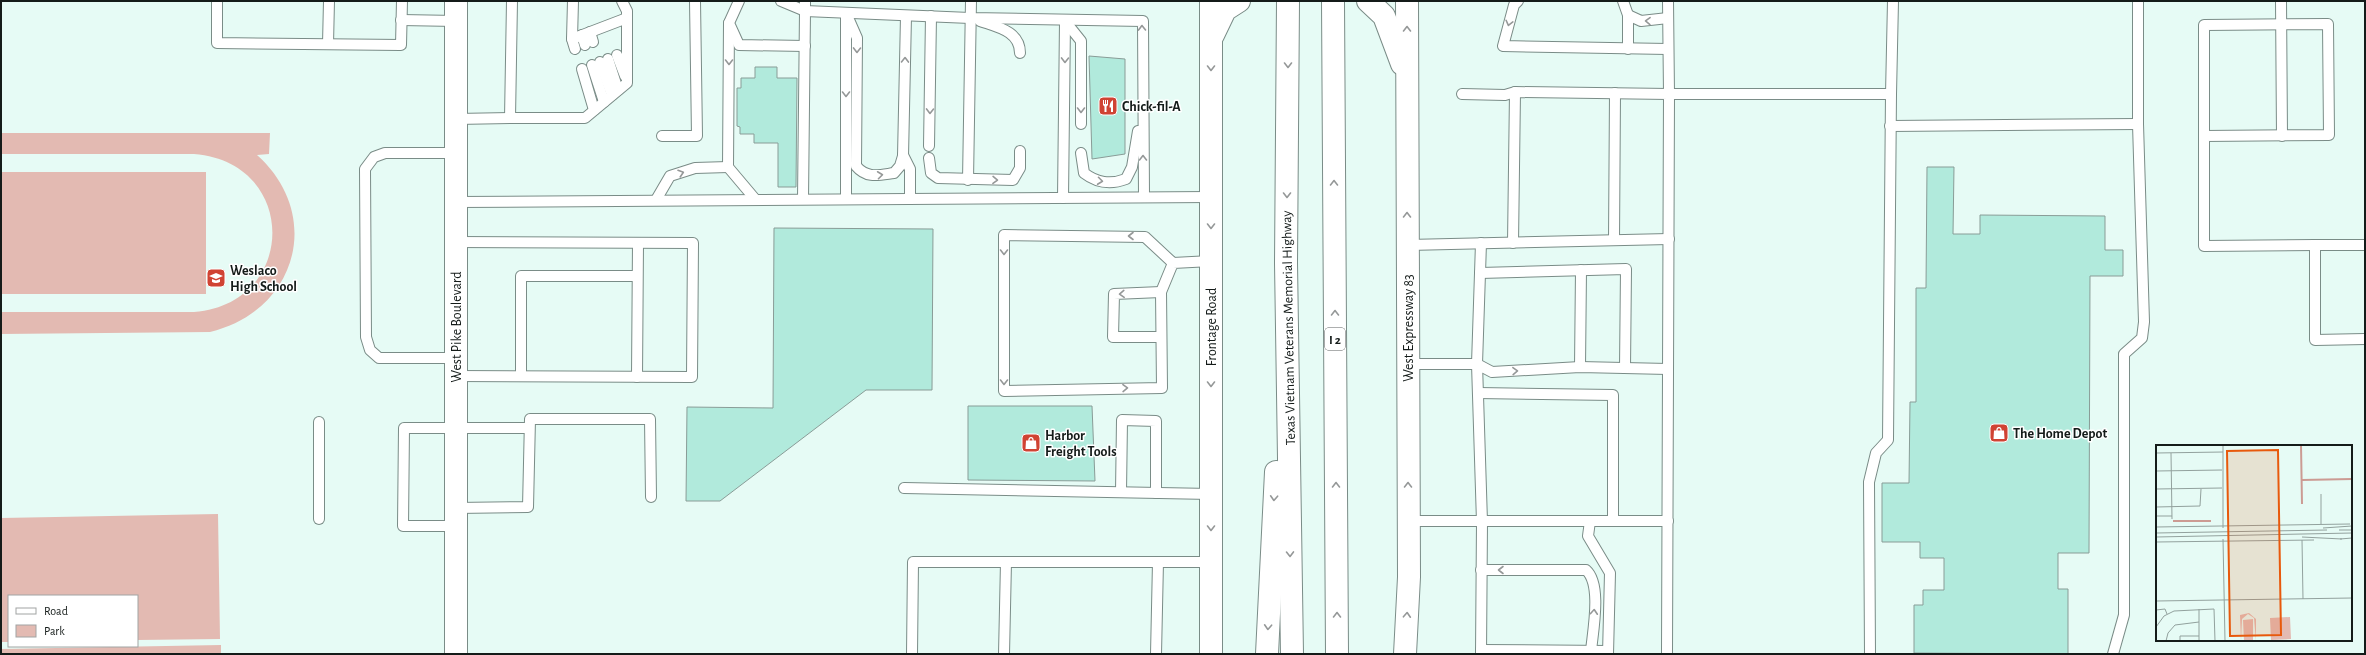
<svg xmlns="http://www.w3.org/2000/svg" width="2366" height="655" font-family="'Alegreya Sans',sans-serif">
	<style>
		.green { fill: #e3bab2 }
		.building { fill: #b1eadc; stroke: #899c97 }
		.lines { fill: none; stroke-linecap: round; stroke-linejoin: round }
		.lane-casing { stroke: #7a8c87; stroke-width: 12 }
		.secondary-casing { stroke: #7a8c87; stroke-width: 24 }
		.highway-casing { stroke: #7a8c87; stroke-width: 24 }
		.lane { stroke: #fff; stroke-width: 10 }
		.secondary { stroke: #fff; stroke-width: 22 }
		.highway { stroke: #fff; stroke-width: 22 }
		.oneway { stroke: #959898 }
		.labels { text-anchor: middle; stroke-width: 3; stroke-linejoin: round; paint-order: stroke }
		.shield { fill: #fff; stroke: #5a5f5e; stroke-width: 1 }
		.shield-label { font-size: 13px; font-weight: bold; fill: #141b19 }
		.poi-label { font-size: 14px; font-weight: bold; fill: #141b19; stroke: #fff; text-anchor: start }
		.street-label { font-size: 14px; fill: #141b19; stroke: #fff }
		.inset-river { fill: none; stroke: #cc9b93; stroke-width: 2 }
		.inset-road { fill: none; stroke: #92a19d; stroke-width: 1 }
		.view { fill: #e8590c; fill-opacity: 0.15; stroke: #e8590c; stroke-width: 2 }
		.inset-edge { fill: none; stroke: #141b19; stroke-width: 2 }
	</style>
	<rect width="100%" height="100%" fill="#e6fbf5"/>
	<g class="green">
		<path d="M1 133H270L269 154 257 155C324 215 297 311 210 332L1 334V312H194C298 304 299 162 194 154H1Z"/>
		<rect x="1" y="172" width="205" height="122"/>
		<polygon points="218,514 220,639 137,640 137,596 9,596 9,642 1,642 1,518"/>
		<polygon points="221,645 221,654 1,654 1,649"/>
	</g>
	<g class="building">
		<polygon points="1089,56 1125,59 1125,154 1092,159"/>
		<polygon points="755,67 777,67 777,78 797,78 796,187 778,187 778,143 754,143 754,134 740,134 740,127 737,126 737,88 741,88 741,78 755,78"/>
		<polygon points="1927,167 1954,167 1953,234 1980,234 1980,215 2105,216 2105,250 2123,250 2123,276 2090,276 2089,553 2058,553 2058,589 2068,589 2068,654 1914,653 1914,605 1923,605 1923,590 1944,590 1944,558 1920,558 1920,542 1882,542 1882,483 1909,483 1910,402 1916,402 1916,288 1926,288"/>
		<polygon points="774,228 933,229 932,390 866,390 720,501 686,501 687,407 773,408"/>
		<polygon points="968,406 1092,406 1095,481 968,480"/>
	</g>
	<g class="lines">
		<defs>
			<g id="lane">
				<polyline points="217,1 217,43 401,45 402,1"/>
				<polyline points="512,1 510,118 585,118 627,83 627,11 622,1"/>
				<polyline points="573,1 572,39 627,18"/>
				<polyline points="739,1 729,23 739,45 805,46"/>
				<polyline points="781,1 805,11 803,199"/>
				<polyline points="805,1 805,11 970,18 1143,21 1144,197"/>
				<polyline points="1518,1 1514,5 1503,46 1668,49"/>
				<polyline points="1623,1 1628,15 1628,49"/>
				<polyline points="1668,1 1669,94 1891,94 1893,1"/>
				<polyline points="2281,1 2282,136"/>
				<path d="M846 13 857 38 856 166C867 179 879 175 894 173L900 166 903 156 906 16"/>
				<polyline points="1628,15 1641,21 1668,18"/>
				<polyline points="401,20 456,21"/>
				<path d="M980 21C997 27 1020 31 1020 53"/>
				<polyline points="1065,21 1081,41 1081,124"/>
				<polyline points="729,23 728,167 755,199"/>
				<polyline points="590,32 593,42"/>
				<polyline points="582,35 585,45"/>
				<polyline points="572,39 575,49"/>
				<polyline points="328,44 329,1"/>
				<polyline points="617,55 625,76"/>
				<polyline points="608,59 618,90"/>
				<polyline points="600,62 612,95"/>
				<polyline points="592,65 604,102"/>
				<polyline points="582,69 594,110"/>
				<polyline points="1462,94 1505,95 1515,92 1669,94 1667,654"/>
				<polyline points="456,119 510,118"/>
				<polyline points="1890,126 2138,124"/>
				<polyline points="662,136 697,136 695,1"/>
				<polyline points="2204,136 2329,135 2328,24 2204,25 2204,246 2315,245"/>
				<polyline points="929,146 931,16"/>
				<polyline points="456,153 385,153 374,157 365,169 366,337 370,350 379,358 456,358"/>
				<path d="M1081 153 1084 173C1097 183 1110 185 1126 179L1132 167 1138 131"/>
				<polyline points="903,155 910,169 910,199"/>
				<polyline points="929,158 931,173 938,178 1013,180 1020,168 1020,151"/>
				<polyline points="968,180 971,1"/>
				<polyline points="1063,198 1065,21"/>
				<polyline points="846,199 846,17"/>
				<polyline points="656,200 670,176 695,168 728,167"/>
				<polyline points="456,202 1211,197"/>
				<polyline points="1614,240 1615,93"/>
				<polyline points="456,242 693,243 692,377 456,376"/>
				<polyline points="1513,243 1515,92"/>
				<polyline points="1408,245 1669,239"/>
				<polyline points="2365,245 2315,245 2315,340 2365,339"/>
				<polyline points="1173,263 1161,292 1162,388 1004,391 1004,235 1145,237 1173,263 1211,261"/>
				<polyline points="1480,273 1626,269 1625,368"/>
				<polyline points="1161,292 1114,294 1113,337 1161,337"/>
				<polyline points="1408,364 1477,364 1481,243"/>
				<polyline points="1580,367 1581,270"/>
				<polyline points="521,376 521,276 637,276"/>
				<polyline points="637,377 638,243"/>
				<polyline points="1478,393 1613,395 1613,521"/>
				<polyline points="904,488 1211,494"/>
				<polyline points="1121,492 1122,420 1156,421 1156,493"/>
				<polyline points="456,508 528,507 530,419 650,419 651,497"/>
				<polyline points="319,519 319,422"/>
				<polyline points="1409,521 1668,521"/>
				<polyline points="1590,521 1588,536 1610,573 1608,654"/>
				<polyline points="456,526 403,526 404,428 529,428"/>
				<path d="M1481 570H1586C1602 584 1593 630 1591 651"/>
				<polyline points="1481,650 1608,651"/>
				<polyline points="912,654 913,562 1211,562"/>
				<polyline points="1004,654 1006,562"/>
				<polyline points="1156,654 1158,562"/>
				<polyline points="1481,654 1482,522 1477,364 1492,372 1580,367 1668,369"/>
				<polyline points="1870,654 1869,482 1876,453 1888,440 1891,94"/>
				<polyline points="2113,654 2124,615 2124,354 2142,338 2144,322 2138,124 2138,1"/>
			</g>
			<g id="secondary">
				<polyline points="456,1 456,654"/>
				<polyline points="1211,1 1211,654"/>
				<polyline points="1368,1 1384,16 1402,64"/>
				<polyline points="1213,35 1225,10 1239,1"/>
				<polyline points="1405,654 1409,577 1407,1"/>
			</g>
			<g id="highway">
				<polyline points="1288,1 1286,263 1292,654"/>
				<polyline points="1333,1 1337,654"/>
				<polyline points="1267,654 1276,472"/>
			</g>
		</defs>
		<use href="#lane" class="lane-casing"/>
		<use href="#secondary" class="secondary-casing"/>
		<use href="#highway" class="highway-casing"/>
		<use href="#lane" class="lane"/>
		<use href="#secondary" class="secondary"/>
		<use href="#highway" class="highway"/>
	</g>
	<defs><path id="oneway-chevron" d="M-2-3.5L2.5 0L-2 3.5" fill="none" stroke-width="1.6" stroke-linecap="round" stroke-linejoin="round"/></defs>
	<g class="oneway">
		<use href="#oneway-chevron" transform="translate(1648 21) rotate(-179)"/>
		<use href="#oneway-chevron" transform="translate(1509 23) rotate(104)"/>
		<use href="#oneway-chevron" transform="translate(1142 28) rotate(-91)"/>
		<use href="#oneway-chevron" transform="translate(1407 29) rotate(-90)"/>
		<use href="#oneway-chevron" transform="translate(857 50) rotate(91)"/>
		<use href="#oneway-chevron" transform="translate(905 60) rotate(-89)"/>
		<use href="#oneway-chevron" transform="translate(1065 60) rotate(91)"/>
		<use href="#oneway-chevron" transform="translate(729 62) rotate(90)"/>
		<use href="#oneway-chevron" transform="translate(1288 65) rotate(90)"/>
		<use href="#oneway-chevron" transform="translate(1211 68) rotate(90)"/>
		<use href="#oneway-chevron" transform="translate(846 94) rotate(90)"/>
		<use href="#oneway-chevron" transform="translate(1081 110) rotate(90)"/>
		<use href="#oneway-chevron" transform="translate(930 111) rotate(91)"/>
		<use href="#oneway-chevron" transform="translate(1143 158) rotate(-90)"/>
		<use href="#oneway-chevron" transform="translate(681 173) rotate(-18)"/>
		<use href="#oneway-chevron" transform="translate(880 175) rotate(-7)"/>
		<use href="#oneway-chevron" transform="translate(995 180) rotate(1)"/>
		<use href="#oneway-chevron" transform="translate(1100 181) rotate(7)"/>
		<use href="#oneway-chevron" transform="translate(1334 183) rotate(-90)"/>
		<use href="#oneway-chevron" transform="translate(1287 195) rotate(90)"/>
		<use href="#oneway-chevron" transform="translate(1407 215) rotate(-90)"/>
		<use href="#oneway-chevron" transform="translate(1211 226) rotate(90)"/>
		<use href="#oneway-chevron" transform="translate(1131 236) rotate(-180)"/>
		<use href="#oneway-chevron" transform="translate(1004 252) rotate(90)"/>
		<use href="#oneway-chevron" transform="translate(1122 294) rotate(177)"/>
		<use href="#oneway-chevron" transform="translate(1335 313) rotate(-90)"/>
		<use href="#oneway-chevron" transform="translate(1515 371) rotate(-2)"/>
		<use href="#oneway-chevron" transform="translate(1004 382) rotate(90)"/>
		<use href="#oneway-chevron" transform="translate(1211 384) rotate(90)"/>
		<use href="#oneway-chevron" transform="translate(1125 388) rotate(-1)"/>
		<use href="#oneway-chevron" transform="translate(1336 485) rotate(-90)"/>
		<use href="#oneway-chevron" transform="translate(1408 485) rotate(-90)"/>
		<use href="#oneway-chevron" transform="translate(1274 498) rotate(93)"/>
		<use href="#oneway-chevron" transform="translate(1211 528) rotate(90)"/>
		<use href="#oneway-chevron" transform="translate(1290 554) rotate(89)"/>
		<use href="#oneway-chevron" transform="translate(1501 570) rotate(-180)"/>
		<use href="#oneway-chevron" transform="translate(1594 612) rotate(-86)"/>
		<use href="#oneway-chevron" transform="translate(1337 615) rotate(-90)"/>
		<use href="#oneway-chevron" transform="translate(1407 615) rotate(-87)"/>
		<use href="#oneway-chevron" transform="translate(1268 627) rotate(93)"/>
	</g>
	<defs>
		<symbol id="restaurant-square" viewBox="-11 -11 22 22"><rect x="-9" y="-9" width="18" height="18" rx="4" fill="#d04333" stroke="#fff"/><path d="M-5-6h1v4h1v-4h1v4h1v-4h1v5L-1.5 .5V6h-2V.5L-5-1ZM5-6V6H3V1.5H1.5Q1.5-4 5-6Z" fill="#fff"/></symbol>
		<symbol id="school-square" viewBox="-11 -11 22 22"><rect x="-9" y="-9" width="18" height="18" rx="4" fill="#d04333" stroke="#fff"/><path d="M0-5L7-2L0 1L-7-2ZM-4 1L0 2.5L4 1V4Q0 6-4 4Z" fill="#fff"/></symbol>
		<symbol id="shop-square" viewBox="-11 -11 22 22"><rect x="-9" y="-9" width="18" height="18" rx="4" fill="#d04333" stroke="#fff"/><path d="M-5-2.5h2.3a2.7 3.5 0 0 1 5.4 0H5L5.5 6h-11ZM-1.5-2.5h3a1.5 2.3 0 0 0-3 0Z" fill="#fff"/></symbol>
	</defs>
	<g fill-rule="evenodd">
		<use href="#restaurant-square" x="1097" y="95" width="22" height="22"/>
		<use href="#school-square" x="205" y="267" width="22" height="22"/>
		<use href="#shop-square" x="1988" y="422" width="22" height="22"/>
		<use href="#shop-square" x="1020" y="432" width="22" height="22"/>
	</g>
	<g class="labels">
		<rect class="shield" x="1325" y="328" width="20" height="22" rx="3"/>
		<g class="shield-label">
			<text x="1335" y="344">I 2</text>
		</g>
		<g class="poi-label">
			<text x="1122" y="111">Chick-fil-A</text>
			<text x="230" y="275">Weslaco<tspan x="230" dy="16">High School</tspan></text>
			<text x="2013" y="438">The Home Depot</text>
			<text x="1045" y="440">Harbor<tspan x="1045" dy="16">Freight Tools</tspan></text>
		</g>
		<g class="street-label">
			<text transform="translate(456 327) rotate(-90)" y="5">West Pike Boulevard</text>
			<text transform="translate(1211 327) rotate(-90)" y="5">Frontage Road</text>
			<text transform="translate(1288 328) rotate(-91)" y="5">Texas Vietnam Veterans Memorial Highway</text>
			<text transform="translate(1408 328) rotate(-90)" y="5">West Expressway 83</text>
		</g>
	</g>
	<g transform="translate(2156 445)">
		<rect width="196" height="196" fill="#e6fbf5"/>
		<path d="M93 168 100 174V196L98 173 92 169 86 174 85 196 84 170ZM134 172 135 194 115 195 114 173ZM97 174V196H88L87 175Z" fill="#e3bab2"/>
		<path class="inset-river" d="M145 0 146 59M146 35 196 34M17 76H55"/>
		<path class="inset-road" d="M67 0V83M0 8 67 7M15 8 16 74M0 26 66 25M0 44 66 43M165 49V79M0 62 44 61 45 44M0 71H16M0 82 194 79M167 83 196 81M183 85H196M0 88 171 85M0 92 196 88M146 92 186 94M67 94 69 196M184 94 196 93M146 95 147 154M0 97 158 95M0 156 196 153M43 164V196M0 165 9 164 11 169M0 182 8 171 18 166 58 164 59 196M10 196 12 188 19 180 43 177M24 196V191H43"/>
		<path class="view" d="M122 5 125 190 74 191 71 6Z"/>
		<rect width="196" height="196" class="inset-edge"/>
	</g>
	<rect width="2366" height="655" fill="none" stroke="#141b19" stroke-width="4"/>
	<rect x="8" y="595" width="130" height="52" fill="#ffffff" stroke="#a1a4a3"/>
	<rect x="16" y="608" width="20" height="6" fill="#ffffff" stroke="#a1a4a3"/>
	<text x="44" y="615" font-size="12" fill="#141b19">Road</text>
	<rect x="16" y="625" width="20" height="12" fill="#e3bab2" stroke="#a1a4a3"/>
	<text x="44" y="635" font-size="12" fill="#141b19">Park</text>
</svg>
